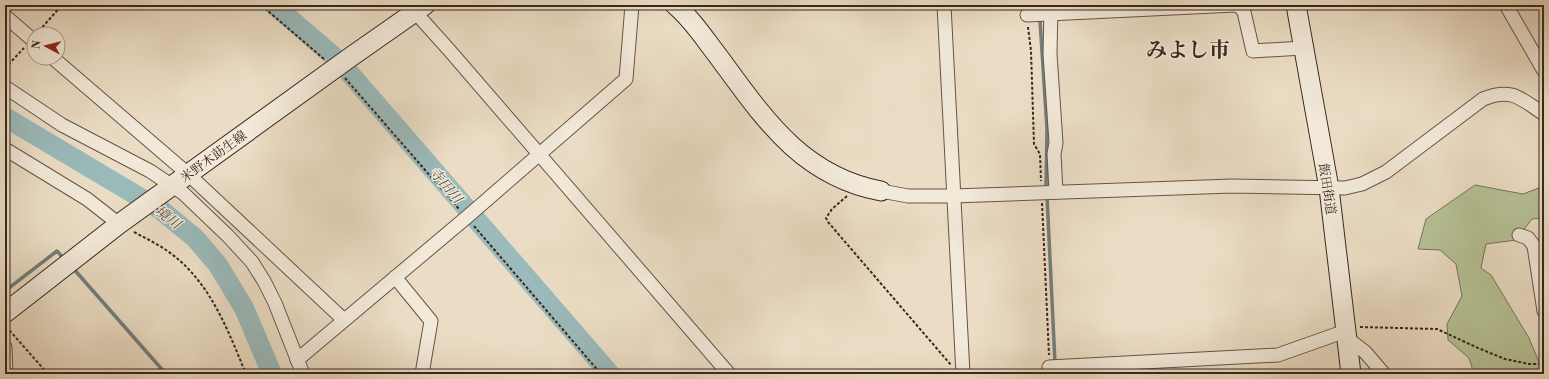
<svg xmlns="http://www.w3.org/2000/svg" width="1549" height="379" font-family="'Libre Bodoni','Noto Serif JP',serif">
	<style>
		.green { fill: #b6c195; stroke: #78745a }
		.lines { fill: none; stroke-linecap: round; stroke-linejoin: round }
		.stream { stroke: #737f7d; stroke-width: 3.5 }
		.river { stroke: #9ababb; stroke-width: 20 }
		.street-casing { stroke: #665448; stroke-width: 15 }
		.secondary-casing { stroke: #39271f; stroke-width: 21 }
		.path { stroke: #39271f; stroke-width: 2; stroke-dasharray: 3 2; stroke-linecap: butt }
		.street { stroke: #f2e9d9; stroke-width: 13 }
		.secondary { stroke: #f2e9d9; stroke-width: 19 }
		.labels { text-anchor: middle; stroke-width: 3; stroke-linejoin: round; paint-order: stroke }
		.street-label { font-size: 13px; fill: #39271f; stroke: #f2e9d9 }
		.water-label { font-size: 14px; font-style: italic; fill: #514c46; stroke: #f2e9d9 }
		.town-label { font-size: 21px; font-weight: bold; fill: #39271f; stroke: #f2e9d9 }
	</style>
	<rect width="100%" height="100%" fill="#ebddc5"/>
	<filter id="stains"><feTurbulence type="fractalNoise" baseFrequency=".005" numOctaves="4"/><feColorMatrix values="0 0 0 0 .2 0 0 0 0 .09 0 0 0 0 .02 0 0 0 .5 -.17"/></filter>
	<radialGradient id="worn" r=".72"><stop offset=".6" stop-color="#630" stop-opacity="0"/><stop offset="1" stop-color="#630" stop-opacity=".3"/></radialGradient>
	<polygon class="green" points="1475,185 1523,194 1544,186 1544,218 1532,219 1516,240 1486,244 1481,268 1491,275 1529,338 1544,374 1474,374 1469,358 1448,340 1447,324 1462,296 1456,264 1440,250 1418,249 1426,219"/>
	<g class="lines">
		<g class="stream">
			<polyline points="1039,5 1047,129 1046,190"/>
			<polyline points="1047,196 1055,363"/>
			<polyline points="72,267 166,374"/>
			<polyline points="5,291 57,251 65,260"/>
		</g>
		<g class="river">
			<polyline points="274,5 339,61 610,374"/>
			<polyline points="5,117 161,210 195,238 218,265 244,308 272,374"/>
		</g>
		<defs>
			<g id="street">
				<polyline points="944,5 963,374"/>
				<polyline points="1506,5 1544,71"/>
				<polyline points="1051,7 1050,54 1056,143 1054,154 1056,192"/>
				<polyline points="415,12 450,51 729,374"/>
				<polyline points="1027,15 1235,5 1240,7 1244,12 1253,51 1303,48"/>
				<polyline points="5,16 34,41"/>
				<polyline points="53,58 188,174 344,320"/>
				<polyline points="5,87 62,125 150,171 183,193 228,236 252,262 264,281 275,303 303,374"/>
				<polyline points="5,149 87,199 119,224"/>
				<path d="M881 191 908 196H953L1232 186 1345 188 1362 184 1386 172 1483 99C1512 87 1521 99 1544 114"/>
				<polyline points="1519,235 1528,238 1534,246 1544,311"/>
				<polyline points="395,277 431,321 422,374"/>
				<polyline points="1348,339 1365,352 1384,374"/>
				<polyline points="5,347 6,374"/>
				<polyline points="297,360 467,217 626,79 632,5"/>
				<polyline points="1049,367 1278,355 1340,333 1348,333"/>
			</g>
			<g id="secondary">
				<path d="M675 5C692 19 704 38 718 56 763 117 801 176 881 191"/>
				<polyline points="1296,5 1329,188 1351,374"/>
				<polyline points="5,313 119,224 352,56 425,5"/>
			</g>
		</defs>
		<use href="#street" class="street-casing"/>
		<use href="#secondary" class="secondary-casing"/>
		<g class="path">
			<polyline points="261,5 324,59"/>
			<polyline points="1028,27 1031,51 1034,144 1040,154 1041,181"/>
			<polyline points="39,31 62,5"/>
			<polyline points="5,68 24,48"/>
			<polyline points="345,78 459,209"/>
			<polyline points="847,196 832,209 826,218 828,222 951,365"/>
			<polyline points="1042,203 1049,355"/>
			<polyline points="474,226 601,374"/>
			<path d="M134 232C145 238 156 243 166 250 209 279 227 328 246 374"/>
			<polyline points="1360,327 1437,329 1478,348 1505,359 1529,364 1544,364"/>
			<polyline points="5,334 10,331 48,374"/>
		</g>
		<use href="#street" class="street"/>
		<use href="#secondary" class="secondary"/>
	</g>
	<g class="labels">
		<g class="street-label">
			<text transform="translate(213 156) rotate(-36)" y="5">米野木莇生線</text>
			<text transform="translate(1328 189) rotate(81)" y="5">飯田街道</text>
		</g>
		<g class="water-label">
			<text transform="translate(446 185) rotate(49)" y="5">寺田川</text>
			<text transform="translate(168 217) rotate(37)" y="5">境川</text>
		</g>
		<g class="town-label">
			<text x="1188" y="57">みよし市</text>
		</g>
	</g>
	<rect width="1549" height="379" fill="none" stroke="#ebddc5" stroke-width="20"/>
	<rect x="6" y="6" width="1537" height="367" fill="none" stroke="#39271f" stroke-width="2"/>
	<rect x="10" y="10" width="1529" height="359" fill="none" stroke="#39271f"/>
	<g transform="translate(46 46) rotate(277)"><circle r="19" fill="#f2e9d9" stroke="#a89b8f"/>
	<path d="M0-3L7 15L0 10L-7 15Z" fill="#8f2418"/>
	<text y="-6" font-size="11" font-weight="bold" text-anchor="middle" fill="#39271f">N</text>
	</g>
	<rect width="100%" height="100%" filter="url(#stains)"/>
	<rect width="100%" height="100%" fill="url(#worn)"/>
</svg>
